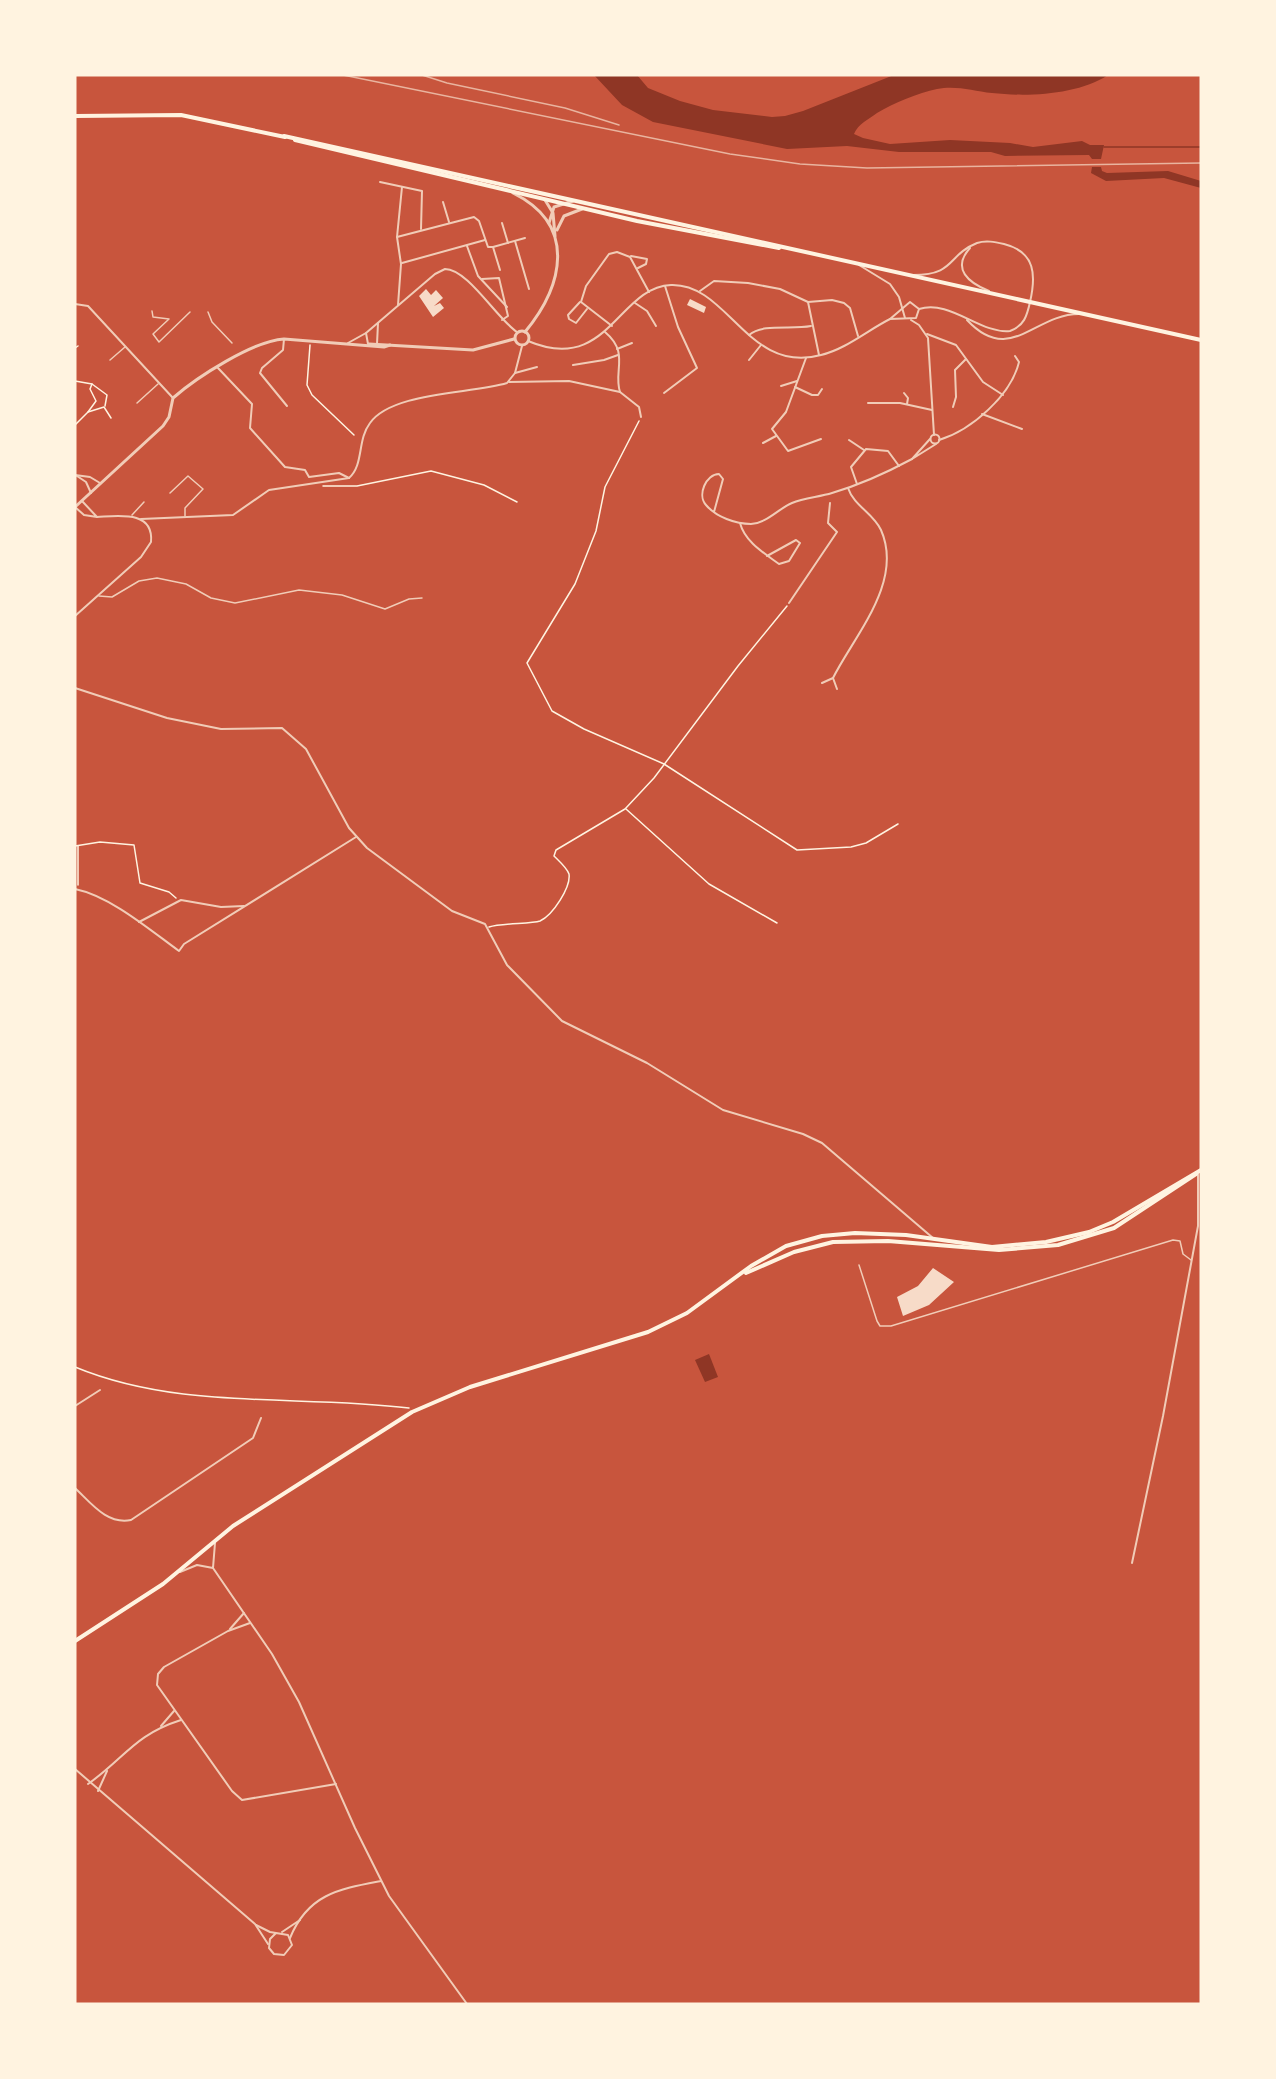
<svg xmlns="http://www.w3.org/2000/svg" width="1276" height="2079" font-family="Mulish,sans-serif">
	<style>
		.water { fill: #8f3625 }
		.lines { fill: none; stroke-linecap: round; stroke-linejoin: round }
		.stream { stroke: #8f3625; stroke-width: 1.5 }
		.building { fill: #f7dbc8 }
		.path { stroke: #fff3e0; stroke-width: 1.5 }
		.service { stroke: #f1ccb7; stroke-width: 1.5 }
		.minor { stroke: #f1ccb7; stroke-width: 2 }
		.tertiary { stroke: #f1ccb7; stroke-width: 3 }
		.primary { stroke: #fff3e0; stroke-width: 4 }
		.rail { stroke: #e9b49f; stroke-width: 1.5 }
	</style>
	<rect width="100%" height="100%" fill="#c8553d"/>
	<g class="water">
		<path d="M594 75H637L648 88 680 101 713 110 772 117 785 116 803 111 894 75H1108C1078 95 1027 97 992 93 973 91 956 85 937 89 918 93 894 103 877 113 869 119 858 124 854 134L863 138 890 144 950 140 1010 143 1033 147 1082 141 1090 145H1104L1101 159H1092L1089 155 1005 156 991 152H899L847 146 787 149 653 122 622 105Z"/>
		<polygon points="1092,167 1101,167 1102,171 1107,173 1168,171 1201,181 1201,188 1164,178 1106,181 1091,173"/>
		<polygon points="709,1354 718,1377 705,1382 695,1360"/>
	</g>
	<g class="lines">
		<polyline class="stream" points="1104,147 1201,147"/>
	</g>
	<g class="building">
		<polygon points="426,289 431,295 436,290 443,298 434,306 440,303 444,308 433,317 419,296"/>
		<polygon points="690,299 706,307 704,313 687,305"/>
		<polygon points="933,1268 954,1282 929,1305 903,1316 897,1297 918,1286"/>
	</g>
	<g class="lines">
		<g class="path">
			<polyline points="310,345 307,385 312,395 354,435"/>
			<polyline points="75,348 78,346"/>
			<polyline points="75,381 92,384 90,389 96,401 88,412"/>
			<polyline points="92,384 107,395 105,406"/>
			<polyline points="639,421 605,487 596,531 575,584 527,663 552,711 584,729 664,764 797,850 851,847 866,843 898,824"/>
			<polyline points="75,425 88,412 104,407 111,418"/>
			<polyline points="323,486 357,486 431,471 484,485 517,502"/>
			<polyline points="626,809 709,884 777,923"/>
			<polyline points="75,846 100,842 134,845 140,883 169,892 176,898"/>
			<polyline points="78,885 78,846"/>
			<path d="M489 927C502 923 531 924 540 921 553 915 571 887 569 874 567 868 559 861 554 856L556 850 625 809 654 778 738 666 787 606"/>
			<path d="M75 1367C181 1411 298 1394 409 1408"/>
		</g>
		<g class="service">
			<polyline points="152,311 153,317 169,319 153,334 159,342 190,312"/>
			<polyline points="208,312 212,322 232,343"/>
			<polyline points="110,360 125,347"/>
			<polyline points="137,403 158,384"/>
			<polyline points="170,493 188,476 203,489 185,508 185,516"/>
			<polyline points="132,515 144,502"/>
			<polyline points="99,596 112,597 139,581 157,578 186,584 211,598 235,603 299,590 342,595 385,609 409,599 422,598"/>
			<polyline points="859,1265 877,1321 880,1326 891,1326 1173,1240 1180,1241 1183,1254 1191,1260"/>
		</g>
		<g class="minor">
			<polyline points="380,182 422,191 421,229"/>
			<polyline points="443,202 449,222"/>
			<polyline points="502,223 508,243"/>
			<polyline points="397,237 474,217 479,221 488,247 493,247 500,270"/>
			<polyline points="515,241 529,289"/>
			<polyline points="467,246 478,276 507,307"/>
			<polyline points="493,247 525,238"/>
			<path d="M970 248C951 269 969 283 989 291"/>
			<polyline points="631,256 647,259 646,264 638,268"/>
			<polyline points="402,263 485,240"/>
			<polyline points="859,265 890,284 899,297 905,318"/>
			<path d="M913 275C956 275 947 255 977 243 986 240 995 242 1004 244 1036 252 1036 276 1030 302 1027 316 1024 326 1010 331 980 334 950 299 919 309"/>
			<polyline points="482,279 499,278 508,316 502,320"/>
			<polyline points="700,291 714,281 748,283 780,289 808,302 832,300 844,303 850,308 858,336"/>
			<polyline points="580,302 568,315 569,319 576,323 587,309"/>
			<polyline points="808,302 819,355"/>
			<polygon points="910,302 919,309 916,318 890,319"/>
			<polyline points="635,303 647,311 656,326"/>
			<polyline points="75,304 88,306 173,398"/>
			<polyline points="398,305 401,264 397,237 402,187"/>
			<polyline points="911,320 919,325 928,338 934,435"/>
			<path d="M967 320C1010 366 1034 314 1079 314"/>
			<polyline points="612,326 581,302 586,286 609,254 617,252 630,257 649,292"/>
			<path d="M605 332C630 353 613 371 620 392L639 407 641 417"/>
			<polyline points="366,333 368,344"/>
			<polyline points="927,334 956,345 983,382 1003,395"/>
			<path d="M749 335C764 323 791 330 811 326"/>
			<polyline points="284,339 283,350 262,368 260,373 287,406"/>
			<path d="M528 341C608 375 618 287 671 285 728 283 748 375 821 355 846 349 868 330 890 319"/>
			<path d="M348 343 366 333 435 274 445 269C468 269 497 319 517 332"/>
			<polyline points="377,344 378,323"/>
			<polyline points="617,349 632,343"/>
			<polyline points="806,358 786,412 772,429 788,451 821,439"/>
			<polyline points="749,360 761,345"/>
			<polyline points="573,365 604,360 618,355"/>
			<polyline points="218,368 252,404 250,428 285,467 305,470 309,477 339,473 349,478"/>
			<polyline points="515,373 537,367"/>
			<polyline points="509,382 569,381 620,392"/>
			<polyline points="781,386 797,381"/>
			<polyline points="795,387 812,395 818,395 822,389"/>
			<polyline points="664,393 697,368 678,327 665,286"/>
			<polyline points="904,393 908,398 907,404"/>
			<polyline points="868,403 900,403 932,410"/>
			<polyline points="953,407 956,397 955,370 966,359"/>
			<polyline points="982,414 1022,429"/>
			<circle cx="935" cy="439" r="4.5"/>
			<polyline points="930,439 912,459 936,444"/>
			<polyline points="849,440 864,450"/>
			<path d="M939 440C972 430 1011 395 1019 362L1015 356"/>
			<polyline points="763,443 776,436"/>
			<polyline points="75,475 90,477 100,483"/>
			<polyline points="77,476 86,482 91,493"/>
			<polyline points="857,484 851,467 866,449 888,451 899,466"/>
			<polyline points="75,507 84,515 97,517 82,501"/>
			<path d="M714 512 723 479 719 474C706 474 697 495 706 505 716 517 736 524 751 524 767 523 778 509 792 503 804 498 819 497 832 493 859 485 886 473 912 459"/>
			<path d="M141 519 233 515 269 490 349 478C364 465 357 440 370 423 392 392 470 394 507 383L515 373 522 346"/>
			<path d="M740 523C745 542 764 553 779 564L789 561 800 543 796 540 767 556"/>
			<polyline points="789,603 837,532 828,523 830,503"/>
			<path d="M75 616 141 557 151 542C154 510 118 516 97 517"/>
			<polyline points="822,683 833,678"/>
			<polyline points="75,688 167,718 221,729 282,728 306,749 349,828 367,848 452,911 485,924 507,965 562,1021 647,1063 723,1110 803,1134 822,1143 933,1238"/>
			<path d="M837 689 833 678C854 636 904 582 881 530 873 513 854 506 848 488"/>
			<path d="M75 889C110 896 150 930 179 951L184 944 356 837"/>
			<polyline points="139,922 181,900 221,907 244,906"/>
			<polyline points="75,1406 100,1390"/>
			<path d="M75 1488C91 1503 107 1525 131 1520L253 1438 261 1418"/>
			<polyline points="1132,1563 1163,1416 1198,1226 1198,1174"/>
			<polyline points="213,1568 272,1654 299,1702 355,1828 389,1896 467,2004"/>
			<polyline points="180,1572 197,1565 213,1568 215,1543"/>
			<polyline points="250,1623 228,1631 164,1667 158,1674 157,1685 232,1791 242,1800 336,1784"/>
			<polyline points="230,1629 244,1613"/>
			<polyline points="161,1726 174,1711"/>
			<polyline points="75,1769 255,1924 268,1944"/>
			<path d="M88 1784C125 1758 134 1735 181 1720"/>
			<polyline points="98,1791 107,1771"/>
			<polyline points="256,1925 270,1932 288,1935 292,1945 284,1955 274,1954 269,1948 270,1939 276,1933"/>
			<polyline points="282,1932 300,1920"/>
			<path d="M290 1938C308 1894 339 1889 381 1881"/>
		</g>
		<g class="tertiary">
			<path d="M513 193C578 225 563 286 525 332"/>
			<polyline points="545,200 553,213 555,236"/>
			<polyline points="549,223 554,207 573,201"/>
			<polyline points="557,230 564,216 582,209"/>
			<circle cx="522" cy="338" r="7"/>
			<polyline points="369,344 473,350 514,339"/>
			<path d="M75 507 163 426 169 417 173 398C197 377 253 341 284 339L384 347 390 345"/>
		</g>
		<g class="primary">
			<polyline points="75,116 181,115 285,137"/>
			<polyline points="284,136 1201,340"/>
			<polyline points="295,140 637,221 779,248"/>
			<polyline points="746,1273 794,1252 833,1242 888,1241 999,1250 1058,1245 1114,1228 1196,1174"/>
			<polyline points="75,1641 163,1584 233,1526 412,1412 470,1387 648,1332 687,1313 751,1266 786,1246 822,1236 855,1233 906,1235 992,1247 1046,1242 1089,1232 1113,1222 1201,1170"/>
		</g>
		<g class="rail">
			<polyline points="343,75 730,154 800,164 867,168 1201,163"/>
			<polyline points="422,75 447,83 565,108 619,125"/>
		</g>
	</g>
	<rect width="1276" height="2079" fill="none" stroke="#fff3e0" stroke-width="153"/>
</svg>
